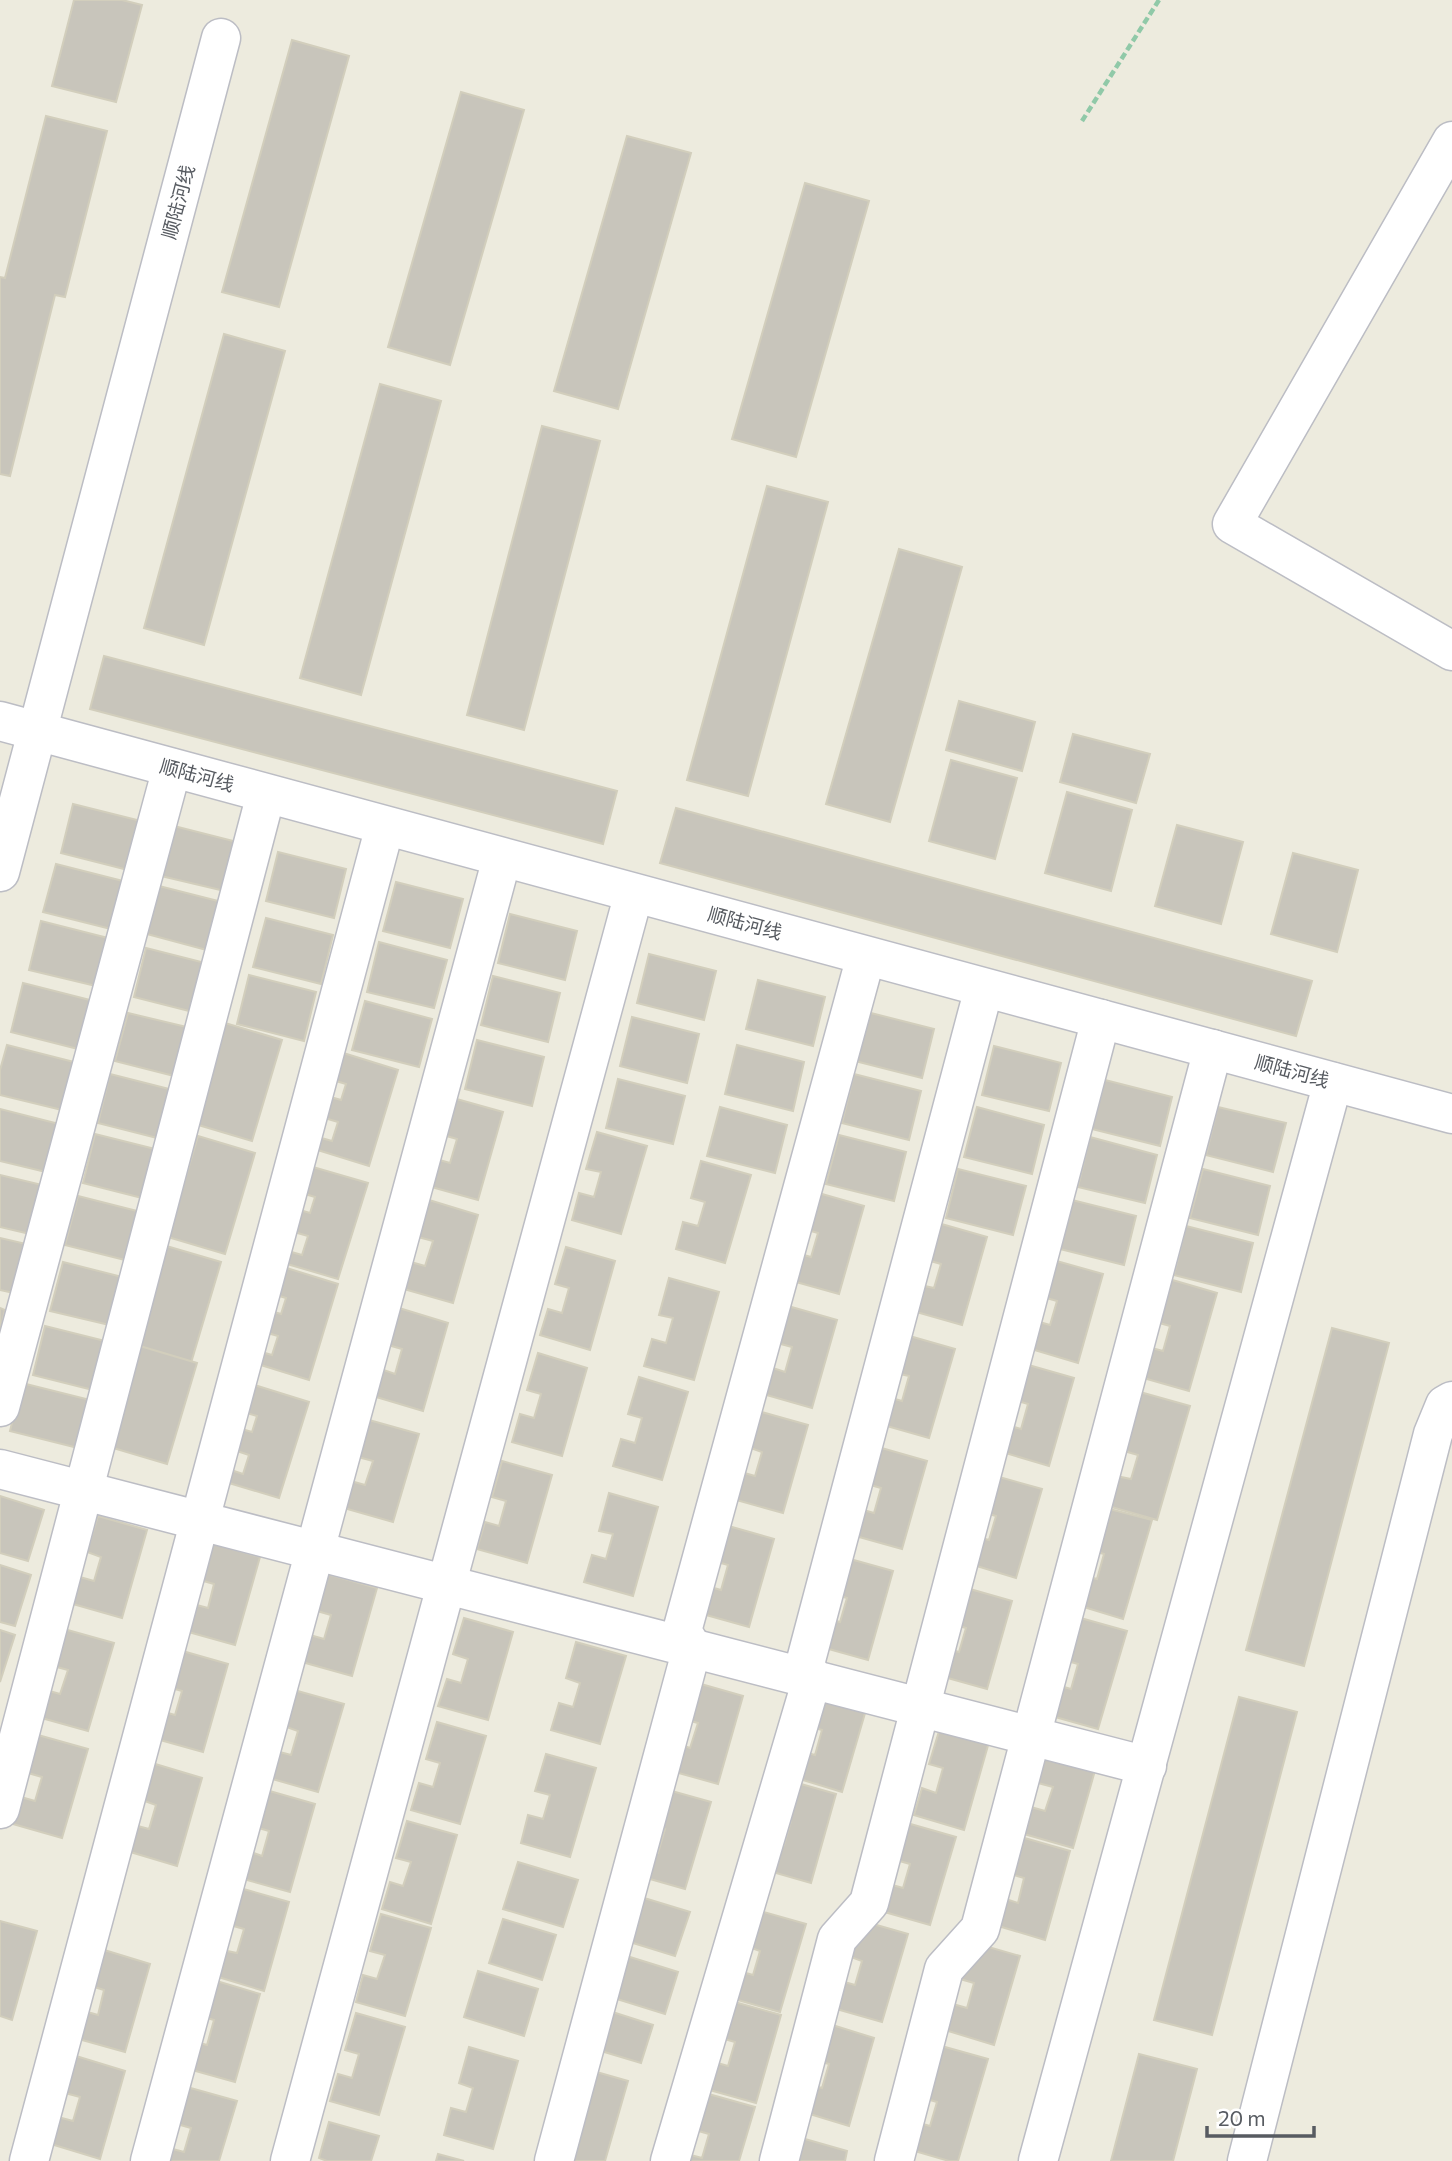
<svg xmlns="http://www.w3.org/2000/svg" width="1452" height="2161" font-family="Commissioner,'Noto Sans SC',sans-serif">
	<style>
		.building { fill: #c8c5bb; stroke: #d2cebc; stroke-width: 2 }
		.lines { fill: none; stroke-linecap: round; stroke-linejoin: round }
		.minor-casing { stroke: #bcbdc4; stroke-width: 41 }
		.path { stroke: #90c9a8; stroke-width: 4.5; stroke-dasharray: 7 3.5; stroke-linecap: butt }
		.minor { stroke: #fff; stroke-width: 38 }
		.labels { text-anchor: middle; stroke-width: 6; stroke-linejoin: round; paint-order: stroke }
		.street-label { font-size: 19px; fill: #575b61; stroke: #fff }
	</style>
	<rect width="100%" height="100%" fill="#edebde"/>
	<g class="building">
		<polygon points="74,0 122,0 142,5 116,102 52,86"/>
		<polygon points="292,40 349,56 279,307 222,292"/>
		<polygon points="461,92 524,110 450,365 388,347"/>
		<polygon points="46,116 107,131 65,297 55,295 10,476 0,474 0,277 5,278"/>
		<polygon points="627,136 691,153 618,409 554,391"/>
		<polygon points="805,183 869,201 796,457 732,439"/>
		<polygon points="224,334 285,351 204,645 144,628"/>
		<polygon points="380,384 441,401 361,695 300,678"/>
		<polygon points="542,426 600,441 524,730 467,715"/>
		<polygon points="767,486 828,502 748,796 687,780"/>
		<polygon points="899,549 962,567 890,822 826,804"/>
		<polygon points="104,656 617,791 603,844 90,709"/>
		<polygon points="959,701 1035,722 1022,771 946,750"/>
		<polygon points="1073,734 1150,754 1136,803 1060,782"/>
		<polygon points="951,760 1017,778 995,859 929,841"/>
		<polygon points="1067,792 1132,810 1111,891 1045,873"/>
		<polygon points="73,804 141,821 128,870 61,853"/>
		<polygon points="676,808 1312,981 1296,1036 660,863"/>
		<polygon points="1177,825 1243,842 1221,924 1155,906"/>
		<polygon points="174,826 241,843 229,892 161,876"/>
		<polygon points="278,852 346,869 334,918 266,901"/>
		<polygon points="1293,853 1358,870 1337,952 1271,934"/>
		<polygon points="56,864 123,881 111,929 43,912"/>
		<polygon points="396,882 463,899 450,948 383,931"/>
		<polygon points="159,886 226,903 214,952 147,934"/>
		<polygon points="510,914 577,931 565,980 498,963"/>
		<polygon points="266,918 333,935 321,984 253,967"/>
		<polygon points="41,921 108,938 96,986 29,970"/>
		<polygon points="379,942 447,960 434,1008 367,992"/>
		<polygon points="146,948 213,965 201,1014 134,997"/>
		<polygon points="649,954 716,971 704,1020 637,1003"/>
		<polygon points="249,975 316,992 304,1041 237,1024"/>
		<polygon points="493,976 560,993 548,1042 481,1025"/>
		<polygon points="758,980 825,997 813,1046 746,1029"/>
		<polygon points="23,983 90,1000 78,1049 11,1032"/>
		<polygon points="365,1001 432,1019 419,1067 352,1050"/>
		<polygon points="867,1012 934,1029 922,1078 855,1061"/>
		<polygon points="128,1013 195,1029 182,1078 115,1061"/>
		<polygon points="632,1017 699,1034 687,1083 620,1066"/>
		<polygon points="225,1023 282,1040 252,1141 195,1124"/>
		<polygon points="477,1040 544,1057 532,1106 465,1089"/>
		<polygon points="7,1045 74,1062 62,1110 0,1095 0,1070"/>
		<polygon points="737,1045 804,1062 793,1111 725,1094"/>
		<polygon points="994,1046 1061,1063 1049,1111 982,1095"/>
		<polygon points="337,1051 398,1070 369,1166 308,1147 311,1135 332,1141 338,1122 318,1116 324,1095 341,1100 346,1084 329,1079"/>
		<polygon points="110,1074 177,1091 165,1140 98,1123"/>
		<polygon points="854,1074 921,1091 909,1140 842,1123"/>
		<polygon points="618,1079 685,1096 673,1144 606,1128"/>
		<polygon points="1105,1080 1172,1097 1160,1146 1092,1129"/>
		<polygon points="453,1098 503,1112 478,1200 428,1186 436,1159 450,1163 457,1139 443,1135"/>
		<polygon points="720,1107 787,1125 775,1173 707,1156"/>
		<polygon points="977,1107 1044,1125 1032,1174 964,1157"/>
		<polygon points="1218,1107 1286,1123 1273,1172 1206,1155"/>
		<polygon points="0,1109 59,1124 46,1172 0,1161"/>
		<polygon points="597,1132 647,1146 621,1234 572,1220 579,1193 594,1197 601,1172 586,1169"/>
		<polygon points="95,1134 163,1151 150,1200 83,1183"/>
		<polygon points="839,1135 906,1152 894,1201 826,1184"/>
		<polygon points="198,1136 255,1153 225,1254 168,1237"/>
		<polygon points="1090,1137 1157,1155 1145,1203 1078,1187"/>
		<polygon points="701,1161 751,1175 725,1263 676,1249 683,1222 698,1226 705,1202 691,1198"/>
		<polygon points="306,1165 368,1183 338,1279 277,1261 281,1249 302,1255 308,1236 287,1230 293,1208 310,1213 315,1197 298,1192"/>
		<polygon points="958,1169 1026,1186 1013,1235 946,1218"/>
		<polygon points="1203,1169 1270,1186 1258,1235 1190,1218"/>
		<polygon points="0,1175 42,1185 30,1234 0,1227"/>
		<polygon points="815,1192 864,1206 839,1294 789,1280 797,1253 811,1257 818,1233 804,1229"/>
		<polygon points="78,1196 145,1213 133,1262 65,1245"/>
		<polygon points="1068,1199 1136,1216 1124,1265 1056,1248"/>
		<polygon points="429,1200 478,1215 453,1303 404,1289 411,1262 425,1266 433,1241 418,1237"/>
		<polygon points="938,1223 987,1237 962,1325 913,1311 920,1285 934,1288 941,1264 927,1260"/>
		<polygon points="1186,1226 1253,1243 1241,1292 1174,1275"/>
		<polygon points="0,1238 26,1244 14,1293 0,1290"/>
		<polygon points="163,1245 221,1262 191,1363 133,1346"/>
		<polygon points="566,1247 615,1261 590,1350 540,1335 548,1309 562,1313 569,1288 555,1284"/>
		<polygon points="1053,1260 1103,1274 1078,1363 1028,1348 1036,1321 1050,1325 1057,1301 1043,1297"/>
		<polygon points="63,1262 130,1279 118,1327 50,1311"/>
		<polygon points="277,1265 338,1284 309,1380 248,1361 251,1349 272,1355 278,1336 257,1330 264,1309 281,1314 286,1298 269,1293"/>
		<polygon points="669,1278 719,1292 694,1380 644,1366 652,1339 666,1343 673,1318 659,1315"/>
		<polygon points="1169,1279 1217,1293 1189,1391 1140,1377 1148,1347 1163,1351 1170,1326 1156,1322"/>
		<polygon points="788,1306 837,1320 812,1408 763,1394 770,1367 785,1372 792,1347 777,1343"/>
		<polygon points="0,1308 5,1310 0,1331"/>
		<polygon points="399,1308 448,1323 423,1411 373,1396 381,1369 395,1374 402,1349 388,1345"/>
		<polygon points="45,1326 113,1343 101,1392 33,1375"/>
		<polygon points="1332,1328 1389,1343 1304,1666 1246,1650"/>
		<polygon points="906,1335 955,1349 929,1438 880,1424 888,1397 902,1401 909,1376 895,1373"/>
		<polygon points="140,1346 197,1363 167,1464 110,1447"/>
		<polygon points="538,1353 587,1368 562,1456 512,1442 520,1414 534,1418 541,1394 527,1390"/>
		<polygon points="1025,1364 1074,1378 1049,1466 999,1451 1007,1425 1021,1429 1028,1404 1014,1400"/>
		<polygon points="639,1377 688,1392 662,1480 613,1466 621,1439 635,1443 642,1418 628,1414"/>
		<polygon points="22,1383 90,1400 78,1448 10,1431"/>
		<polygon points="248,1383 309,1402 279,1498 219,1480 222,1467 243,1474 249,1455 228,1448 235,1427 252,1432 257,1416 240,1411"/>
		<polygon points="1140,1392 1190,1406 1157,1520 1108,1506 1116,1476 1131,1479 1138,1455 1124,1451"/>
		<polygon points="758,1411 808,1425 783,1513 733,1499 741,1472 755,1476 762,1452 748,1447"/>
		<polygon points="369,1420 419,1434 393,1522 344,1508 351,1481 365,1485 373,1461 358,1457"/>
		<polygon points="878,1447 927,1461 902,1549 852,1535 860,1509 874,1513 881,1488 867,1484"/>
		<polygon points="502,1461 552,1475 527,1563 477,1549 485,1522 499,1526 506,1501 492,1497"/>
		<polygon points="992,1475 1042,1489 1016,1578 967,1563 974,1536 989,1540 996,1516 982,1512"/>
		<polygon points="609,1493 658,1507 633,1596 584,1582 592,1555 606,1559 613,1534 599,1531"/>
		<polygon points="0,1496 44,1510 28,1561 0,1553"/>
		<polygon points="1102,1507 1152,1520 1123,1619 1074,1604 1082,1575 1097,1579 1104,1554 1090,1550"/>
		<polygon points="98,1516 147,1530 122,1618 73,1604 80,1577 94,1581 101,1557 87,1552"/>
		<polygon points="725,1525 774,1539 749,1627 699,1613 707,1586 721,1590 728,1565 714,1561"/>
		<polygon points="211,1543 260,1557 235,1645 185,1631 193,1604 208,1608 214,1584 200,1580"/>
		<polygon points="843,1557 893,1571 868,1660 818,1646 826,1618 840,1622 847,1598 833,1594"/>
		<polygon points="0,1565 31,1575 15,1626 0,1622"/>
		<polygon points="327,1574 377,1588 352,1676 302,1662 310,1635 324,1639 331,1615 317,1611"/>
		<polygon points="963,1587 1012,1601 987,1689 937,1675 945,1648 959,1652 966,1628 952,1624"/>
		<polygon points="1077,1617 1127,1631 1098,1729 1048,1715 1057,1685 1071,1689 1078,1664 1064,1660"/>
		<polygon points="464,1618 513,1632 488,1720 438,1706 447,1679 461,1683 468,1659 453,1654"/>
		<polygon points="64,1629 114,1643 88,1731 38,1717 46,1690 60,1694 68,1670 53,1666"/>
		<polygon points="0,1630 15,1635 0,1682"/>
		<polygon points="576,1642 626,1656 600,1744 551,1730 559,1703 573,1707 580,1683 566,1678"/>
		<polygon points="179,1650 228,1664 203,1752 153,1738 161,1711 175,1715 182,1691 168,1687"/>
		<polygon points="694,1682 743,1696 718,1784 668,1770 676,1743 690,1748 698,1723 683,1719"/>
		<polygon points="818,1689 868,1703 842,1792 793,1777 800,1751 815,1755 822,1730 808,1726"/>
		<polygon points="294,1690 344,1704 318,1792 269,1778 276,1751 291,1755 298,1731 284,1726"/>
		<polygon points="1239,1697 1297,1712 1212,2035 1154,2020"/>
		<polygon points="437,1722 486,1736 460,1824 411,1810 419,1783 433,1787 440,1763 426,1759"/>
		<polygon points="940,1728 989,1742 964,1830 914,1815 922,1788 936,1793 943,1768 929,1764"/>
		<polygon points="38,1735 88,1749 62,1838 13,1824 21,1797 35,1801 42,1777 28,1773"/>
		<polygon points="1049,1746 1098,1760 1073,1848 1024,1834 1031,1807 1045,1811 1053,1787 1038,1783"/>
		<polygon points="546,1754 596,1768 570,1857 521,1843 528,1815 543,1819 550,1795 535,1791"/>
		<polygon points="152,1763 202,1778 177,1866 127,1851 134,1825 149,1829 156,1805 142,1800"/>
		<polygon points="787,1780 836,1794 811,1883 762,1869 769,1841 784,1845 791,1821 777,1817"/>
		<polygon points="661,1788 711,1802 685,1889 636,1875 644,1848 658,1853 665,1829 651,1824"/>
		<polygon points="266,1790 315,1804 290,1892 240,1878 248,1851 262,1856 269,1831 255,1827"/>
		<polygon points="407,1821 457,1835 431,1924 382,1909 390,1882 403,1886 411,1862 396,1858"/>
		<polygon points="907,1823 956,1837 930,1925 881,1911 889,1884 903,1888 910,1864 896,1860"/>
		<polygon points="1021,1837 1070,1851 1045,1940 995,1925 1003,1898 1018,1903 1024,1878 1010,1874"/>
		<polygon points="518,1862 578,1880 563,1927 503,1909"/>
		<polygon points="240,1888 289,1902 264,1991 215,1976 222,1950 237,1953 244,1929 230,1925"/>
		<polygon points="631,1894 690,1912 675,1956 617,1938"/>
		<polygon points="757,1910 806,1924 780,2012 731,1998 739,1971 753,1975 760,1951 746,1946"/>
		<polygon points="381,1914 431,1928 405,2016 356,2002 363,1975 377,1979 385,1955 370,1951"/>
		<polygon points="503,1919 556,1935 542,1980 489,1963"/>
		<polygon points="859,1920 908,1934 882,2022 833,2008 841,1981 855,1985 862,1961 848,1956"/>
		<polygon points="0,1921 37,1931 12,2020 0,2016"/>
		<polygon points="971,1942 1020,1956 994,2045 945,2030 953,2004 967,2008 974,1983 960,1979"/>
		<polygon points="101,1949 150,1964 125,2052 75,2038 84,2011 98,2015 104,1990 91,1986"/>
		<polygon points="614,1952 678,1972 665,2014 601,1994"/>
		<polygon points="478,1971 538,1989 524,2036 464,2017"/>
		<polygon points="210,1979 260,1994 235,2082 185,2068 193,2041 207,2045 214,2020 200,2016"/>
		<polygon points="731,2001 781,2015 756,2103 706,2089 714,2062 728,2066 735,2042 721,2038"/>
		<polygon points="603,2009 653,2025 641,2063 591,2048"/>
		<polygon points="356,2013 405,2027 379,2115 330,2101 338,2074 352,2078 359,2054 345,2050"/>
		<polygon points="826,2023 874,2038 849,2126 800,2111 807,2084 822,2088 829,2064 814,2060"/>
		<polygon points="938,2045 988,2059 958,2161 949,2161 908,2149 916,2122 930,2126 937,2102 923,2098"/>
		<polygon points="469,2047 518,2061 493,2149 444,2135 451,2108 466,2112 473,2088 459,2083"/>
		<polygon points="1139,2054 1197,2069 1173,2161 1111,2161"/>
		<polygon points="76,2056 125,2071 100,2159 51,2144 58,2117 73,2121 80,2097 65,2093"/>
		<polygon points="579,2067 628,2081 605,2161 573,2161"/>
		<polygon points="187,2087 237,2101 219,2161 166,2161 169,2148 184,2152 191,2128 177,2124"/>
		<polygon points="705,2093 755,2107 739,2161 685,2161 687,2154 702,2158 709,2134 695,2130"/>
		<polygon points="329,2122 379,2136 371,2161 327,2161 319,2158"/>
		<polygon points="798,2137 847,2151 845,2161 791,2161"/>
		<polygon points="438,2154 464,2161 436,2161"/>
	</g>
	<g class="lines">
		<defs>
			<g id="minor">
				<polyline points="1452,141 1232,524 1452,651"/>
				<polyline points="0,721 1452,1114"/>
				<polyline points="0,872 221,38"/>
				<polyline points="0,1407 172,768"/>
				<polyline points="0,1469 1147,1766"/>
				<polyline points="0,1809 266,794"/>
				<polyline points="29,2161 385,826"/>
				<polyline points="150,2161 502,858"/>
				<polyline points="290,2161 634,893"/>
				<polyline points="554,2161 692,1648 682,1631 866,956"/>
				<polyline points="670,2161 812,1679 805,1664 984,988"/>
				<polyline points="779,2161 837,1939 869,1903 1101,1019"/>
				<polyline points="894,2161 944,1969 980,1929 1213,1049"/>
				<polyline points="1038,2161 1333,1082"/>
				<polyline points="1247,2161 1433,1434 1445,1405 1452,1401"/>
			</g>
		</defs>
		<use href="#minor" class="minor-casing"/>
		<polyline class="path" points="1082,121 1159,0"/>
		<use href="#minor" class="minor"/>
	</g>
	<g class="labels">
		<g class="street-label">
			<text transform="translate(178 202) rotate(-75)" y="7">顺陆河线</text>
			<text transform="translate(197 775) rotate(15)" y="7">顺陆河线</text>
			<text transform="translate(745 923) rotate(15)" y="7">顺陆河线</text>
			<text transform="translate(1292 1071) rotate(15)" y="7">顺陆河线</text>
		</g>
	</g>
	<path d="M1207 2126v10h107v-10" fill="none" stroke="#575b61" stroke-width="3.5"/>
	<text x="1218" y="2126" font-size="21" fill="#575b61" stroke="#ffffff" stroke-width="5" paint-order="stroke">20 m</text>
</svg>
